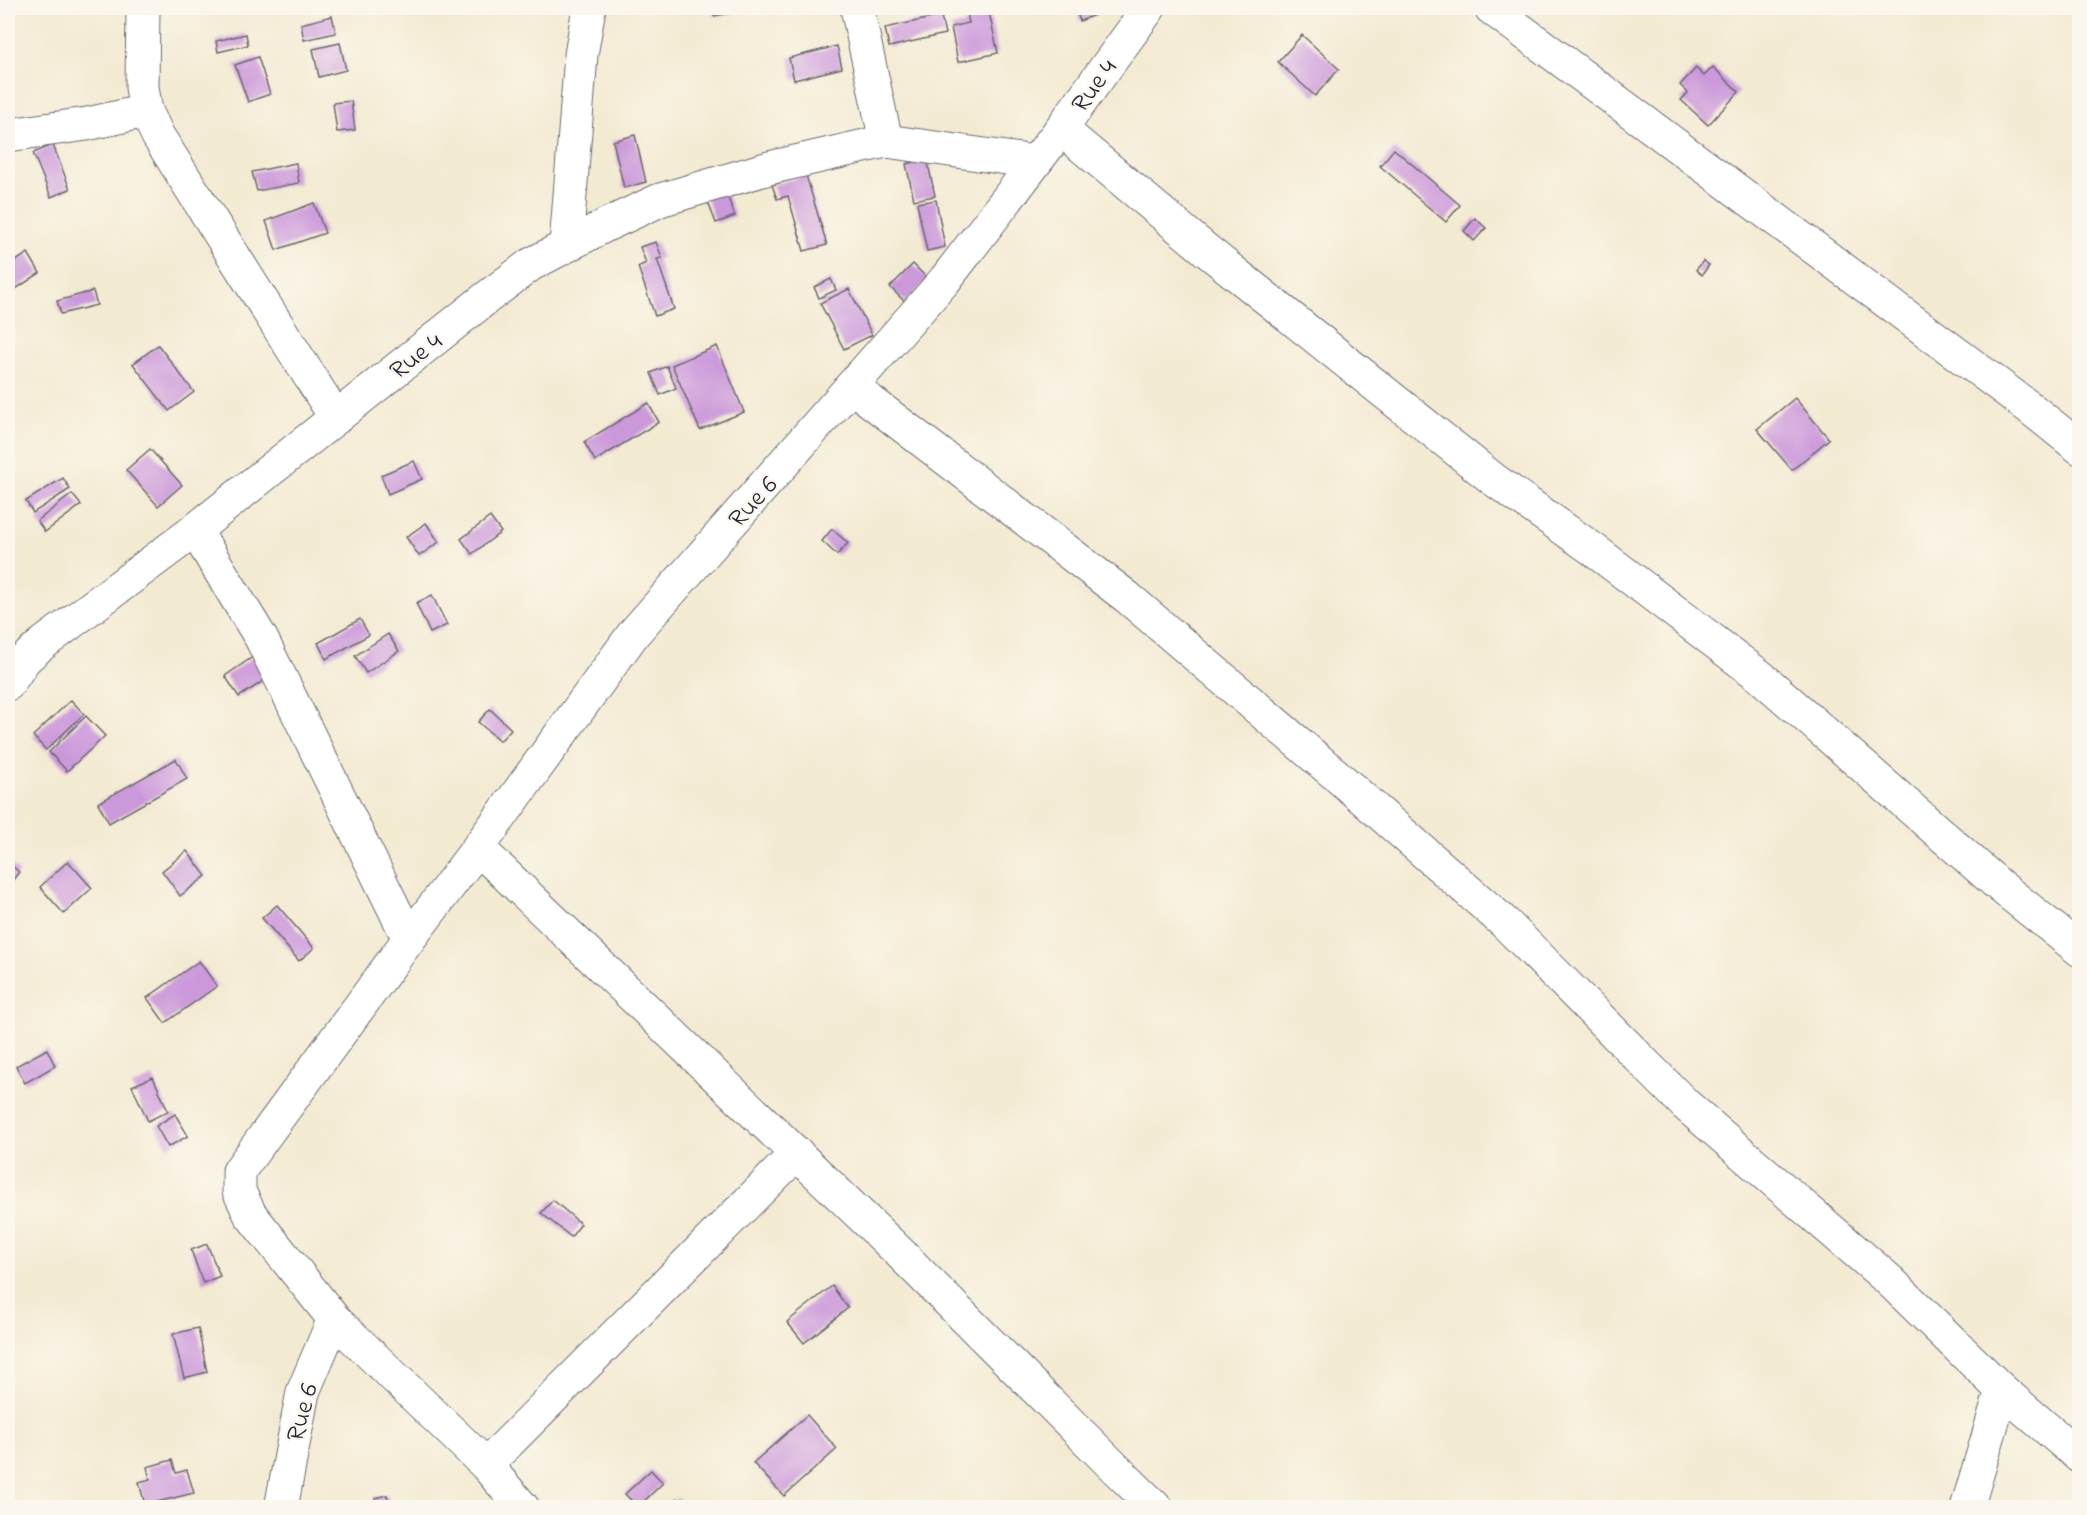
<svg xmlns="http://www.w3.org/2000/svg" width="2087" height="1515" font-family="'Indie Flower',sans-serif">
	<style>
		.building { fill: #cb98da }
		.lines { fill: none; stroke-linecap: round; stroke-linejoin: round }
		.minor-casing { stroke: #6b6870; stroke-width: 35 }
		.minor { stroke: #fff; stroke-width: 33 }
		.labels { text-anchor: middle; stroke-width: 4.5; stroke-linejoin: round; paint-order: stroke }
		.street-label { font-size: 26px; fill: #22223b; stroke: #fbf7ec }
	</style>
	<rect width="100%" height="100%" fill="#fbf7ec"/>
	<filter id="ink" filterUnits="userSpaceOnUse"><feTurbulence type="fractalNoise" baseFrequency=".0167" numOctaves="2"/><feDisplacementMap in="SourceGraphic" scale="12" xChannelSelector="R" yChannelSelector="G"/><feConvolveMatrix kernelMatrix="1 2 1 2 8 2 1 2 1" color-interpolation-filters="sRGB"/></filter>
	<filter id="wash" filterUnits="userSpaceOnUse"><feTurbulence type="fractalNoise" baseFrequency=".008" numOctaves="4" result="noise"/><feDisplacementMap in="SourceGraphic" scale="24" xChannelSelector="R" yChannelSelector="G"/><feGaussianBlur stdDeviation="1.35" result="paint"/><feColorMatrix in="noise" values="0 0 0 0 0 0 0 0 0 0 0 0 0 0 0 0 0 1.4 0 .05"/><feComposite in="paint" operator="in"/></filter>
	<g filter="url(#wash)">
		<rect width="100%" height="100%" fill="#f3ead2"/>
		<g id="blocks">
			<g class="building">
				<polygon points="713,8 754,8 754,9 714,16"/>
				<polygon points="966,8 988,8 998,53 958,62 951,27 969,23"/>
				<polygon points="1075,8 1097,8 1099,13 1080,21"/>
				<polygon points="332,16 336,33 304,40 301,24"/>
				<polygon points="941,16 945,34 889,47 885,28"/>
				<polygon points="246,34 248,45 218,52 216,41"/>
				<polygon points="1302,35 1339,69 1315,96 1278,62"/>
				<polygon points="340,43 346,70 319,77 313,49"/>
				<polygon points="837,46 842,68 794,80 789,58"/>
				<polygon points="258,57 270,94 248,102 235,65"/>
				<polygon points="1713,67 1739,92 1708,125 1681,100 1688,93 1680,85 1696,68 1704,76"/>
				<polygon points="351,101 355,130 337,132 333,103"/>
				<polygon points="635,135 646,182 624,188 613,141"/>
				<polygon points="53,145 70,189 51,197 33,153"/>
				<polygon points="1394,149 1460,205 1446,222 1380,166"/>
				<polygon points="927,159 935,196 914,200 906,164"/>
				<polygon points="296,163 299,183 257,191 252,172"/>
				<polygon points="806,175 827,245 804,251 788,196 777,199 772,185"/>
				<polygon points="725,190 735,216 716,223 706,197"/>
				<polygon points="936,200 945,247 927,251 917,203"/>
				<polygon points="314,203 325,233 276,250 266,221"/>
				<polygon points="1475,218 1486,228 1474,241 1464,231"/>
				<polygon points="656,242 662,258 657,259 674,309 655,316 638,267 646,263 640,247"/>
				<polygon points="28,253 40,273 8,294 8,266"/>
				<polygon points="1703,261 1709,265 1702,275 1696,270"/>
				<polygon points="913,264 929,280 905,302 890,287"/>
				<polygon points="831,279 836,290 819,298 814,287"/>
				<polygon points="849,289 872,335 844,349 820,303"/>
				<polygon points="93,291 97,305 61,314 57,301"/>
				<polygon points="158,345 194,392 169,411 133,364"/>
				<polygon points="717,346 744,412 700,430 672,365"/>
				<polygon points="667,366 676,388 660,395 651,373"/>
				<polygon points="1795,398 1829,439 1792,470 1757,429"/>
				<polygon points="648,403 659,422 595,461 584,442"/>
				<polygon points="150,449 182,485 158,506 126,470"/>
				<polygon points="414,461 422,479 388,494 381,475"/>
				<polygon points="63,478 70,489 33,513 26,501"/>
				<polygon points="72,494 81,505 45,532 37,521"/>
				<polygon points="490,517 501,532 472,554 461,539"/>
				<polygon points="426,523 439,542 419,556 406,537"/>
				<polygon points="832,529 848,543 837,555 822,541"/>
				<polygon points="432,595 447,625 430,633 416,603"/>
				<polygon points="360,619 369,635 326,659 318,643"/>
				<polygon points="388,634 399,651 366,673 355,656"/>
				<polygon points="260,652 274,674 239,697 225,676"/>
				<polygon points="71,700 84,714 46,750 33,736"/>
				<polygon points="490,709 511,729 500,741 478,722"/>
				<polygon points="86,716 105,736 67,771 49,752"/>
				<polygon points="176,759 187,779 109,823 98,803"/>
				<polygon points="187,851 206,876 180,896 162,871"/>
				<polygon points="68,861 92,888 64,914 40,887"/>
				<polygon points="8,862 19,872 8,886"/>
				<polygon points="277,905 314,948 299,961 262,918"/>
				<polygon points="199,961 217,986 165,1023 147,998"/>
				<polygon points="47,1049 55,1066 25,1083 16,1066"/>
				<polygon points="153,1077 168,1111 148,1121 132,1086"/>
				<polygon points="175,1114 188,1136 168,1147 156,1126"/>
				<polygon points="553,1200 581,1224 571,1237 541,1213"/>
				<polygon points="207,1244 220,1276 203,1283 191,1250"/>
				<polygon points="832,1286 848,1308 804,1343 787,1322"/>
				<polygon points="198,1328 207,1372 184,1378 173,1334"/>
				<polygon points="807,1415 837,1449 784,1496 753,1463"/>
				<polygon points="172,1460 176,1473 187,1470 194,1493 145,1505 139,1482 150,1479 147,1467"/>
				<polygon points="651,1470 663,1483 638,1507 625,1494"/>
				<polygon points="387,1495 391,1508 377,1508 375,1498"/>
				<polygon points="677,1498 688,1508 669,1508"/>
			</g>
		</g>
	</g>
	<g filter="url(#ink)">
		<use href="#blocks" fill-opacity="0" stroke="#6b6870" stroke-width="1.5"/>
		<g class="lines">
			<defs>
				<g id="minor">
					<polyline points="143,8 142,87 146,111 158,136 336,418"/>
					<polyline points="857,8 886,141"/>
					<polyline points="1491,8 2030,408 2080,448"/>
					<polyline points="1061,129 1206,250 1493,479 1594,550 1761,677 2000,886 2080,950"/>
					<polyline points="8,135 87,124 146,111"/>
					<polyline points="566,246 581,55 589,8"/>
					<polyline points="852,387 1127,597 1336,775 1506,924 1686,1105 1890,1281 2002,1390 2080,1457"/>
					<polyline points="195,530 261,638 409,939"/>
					<polyline points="8,684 24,660 41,645 195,530 485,299 530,265 606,225 660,200 769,168 886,141 1035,162"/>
					<polyline points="478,848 898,1251 1114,1467 1156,1508"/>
					<polyline points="486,1465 797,1153"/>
					<polyline points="281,1508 303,1392 334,1319"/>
					<polyline points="523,1508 486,1465 334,1319 250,1214 239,1191 239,1171 409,939 478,848 634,633 945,280 1061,129 1149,8"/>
					<polyline points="1967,1508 2002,1390"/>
				</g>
			</defs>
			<use href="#minor" class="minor-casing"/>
			<use href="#minor" class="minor"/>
		</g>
	</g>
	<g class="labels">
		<g class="street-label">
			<text transform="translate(1093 85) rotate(-54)" y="9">Rue 4</text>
			<text transform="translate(415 355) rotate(-38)" y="9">Rue 4</text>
			<text transform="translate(752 501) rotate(-48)" y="9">Rue 6</text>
			<text transform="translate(301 1412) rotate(-75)" y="9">Rue 6</text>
		</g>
	</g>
	<rect width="2087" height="1515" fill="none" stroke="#fbf7ec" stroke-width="30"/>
</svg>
